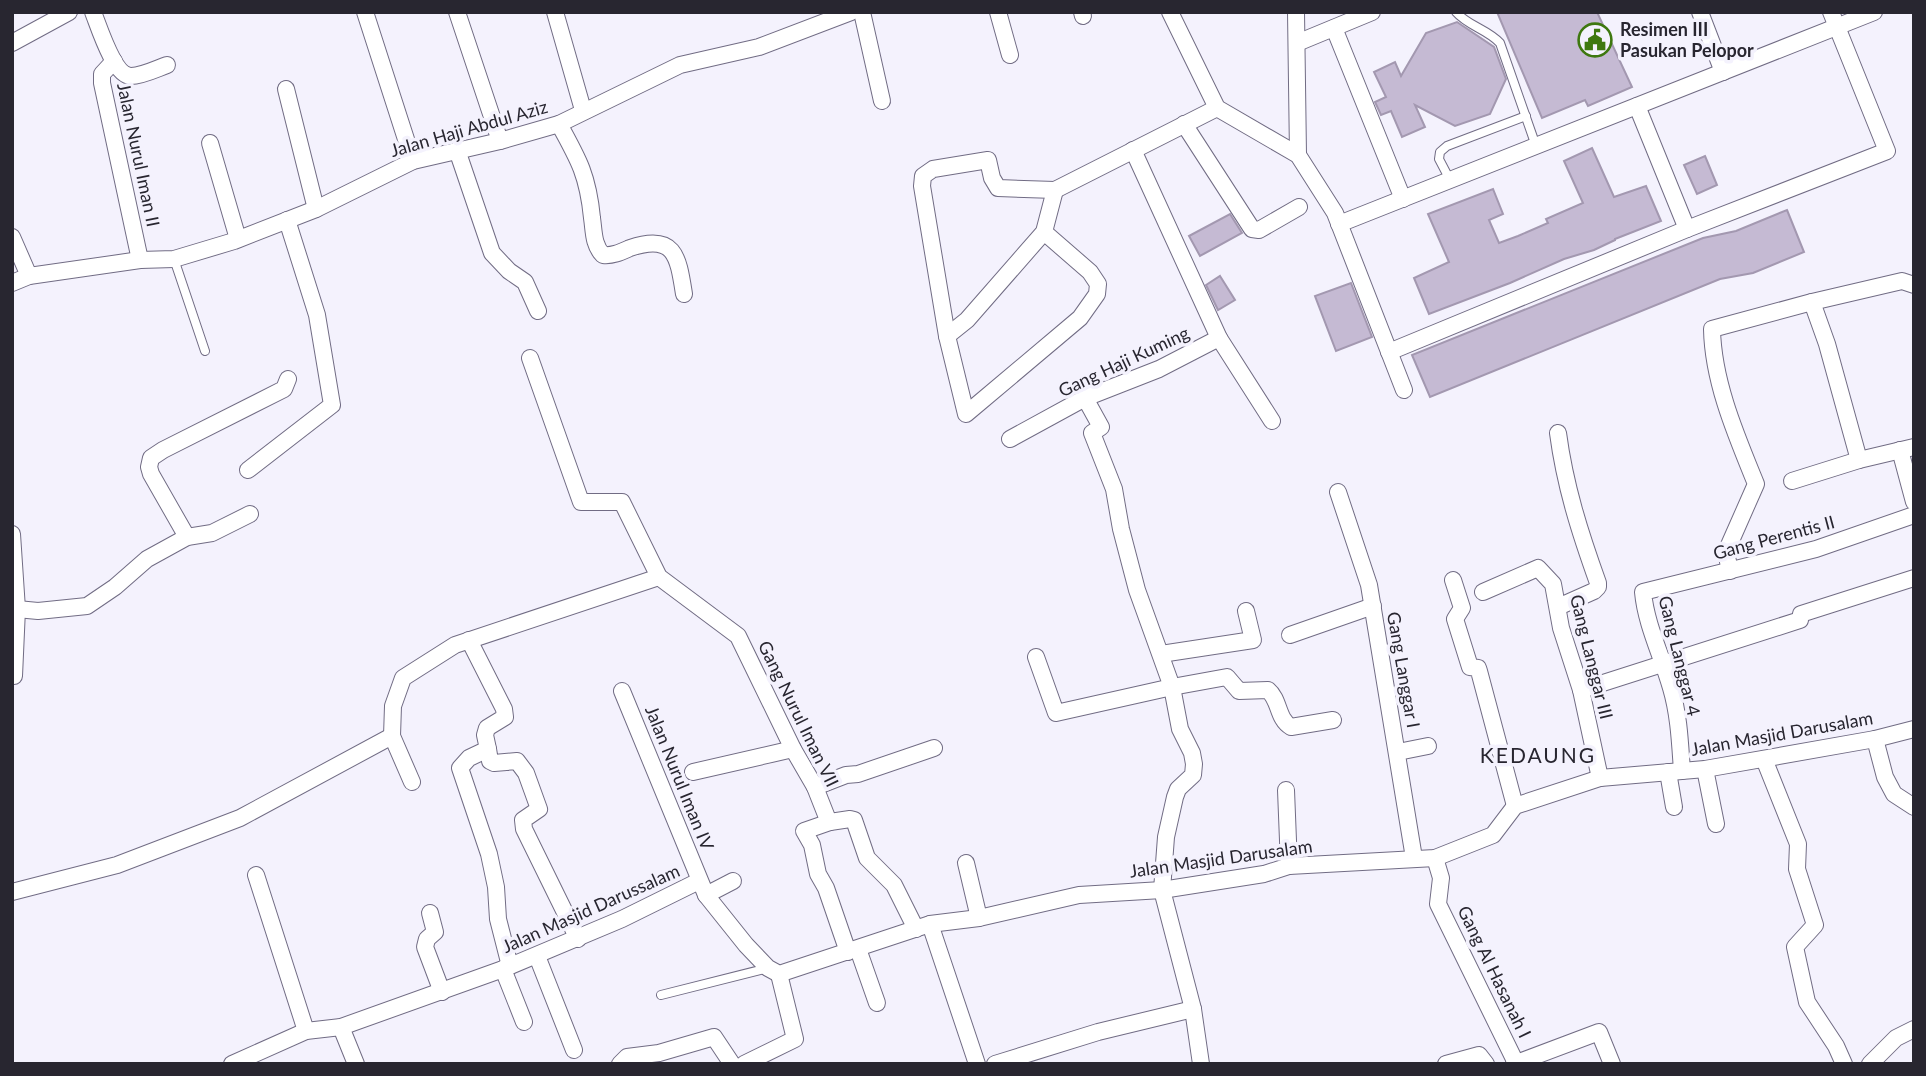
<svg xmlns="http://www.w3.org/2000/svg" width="1926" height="1076" font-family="Lato,sans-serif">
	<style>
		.building { fill: #c5bad3; stroke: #a398b0; stroke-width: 2 }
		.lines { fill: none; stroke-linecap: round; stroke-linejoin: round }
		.service-casing { stroke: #716c84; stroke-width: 10 }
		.minor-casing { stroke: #716c84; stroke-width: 18 }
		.service { stroke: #fff; stroke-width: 8 }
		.minor { stroke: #fff; stroke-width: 16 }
		.labels { text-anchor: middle; stroke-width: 7; stroke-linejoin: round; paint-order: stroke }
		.poi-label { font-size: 18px; font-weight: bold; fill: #282630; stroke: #f4f2fd; text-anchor: start }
		.street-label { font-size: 18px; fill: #282630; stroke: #f4f2fd }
		.quarter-label { font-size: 21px; letter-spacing: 2px; fill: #282630; stroke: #f4f2fd }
	</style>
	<rect width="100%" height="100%" fill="#f4f2fd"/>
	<g class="building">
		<polygon points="1497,12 1597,12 1632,87 1588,106 1585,100 1542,118"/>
		<polygon points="1457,22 1494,47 1506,79 1490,114 1455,126 1415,105 1425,127 1402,137 1391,111 1381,115 1375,102 1386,97 1374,72 1395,62 1401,76 1426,33"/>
		<polygon points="1592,148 1614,197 1646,186 1661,221 1615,239 1615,240 1594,250 1564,259 1510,283 1429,314 1414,278 1449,262 1428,214 1493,189 1503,214 1489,220 1499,243 1518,236 1548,223 1546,219 1583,203 1564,161"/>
		<polygon points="1705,156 1717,185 1697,194 1684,165"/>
		<polygon points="1787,210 1804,252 1753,273 1720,279 1430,397 1412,355 1703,238 1736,231"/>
		<polygon points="1230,214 1242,233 1200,256 1189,236"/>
		<polygon points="1220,276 1235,300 1218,310 1206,285"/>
		<polygon points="1351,283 1372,337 1336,351 1315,296"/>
	</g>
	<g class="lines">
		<defs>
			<g id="service">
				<path d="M1456 12C1468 26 1487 29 1500 43L1536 146"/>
				<polyline points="1450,180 1439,159 1440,152 1447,146 1526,116"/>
				<polyline points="174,259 205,351"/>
				<polyline points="661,995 768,968"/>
			</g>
			<g id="minor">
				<path d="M93 12C99 27 114 76 131 76 142 76 156 69 167 65"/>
				<polyline points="365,12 413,161"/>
				<polyline points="457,12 500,141"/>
				<polyline points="555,12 583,110"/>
				<polyline points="862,12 882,101"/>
				<polyline points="998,12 1010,55"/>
				<polyline points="1082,12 1083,16"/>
				<polyline points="1170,12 1217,108 1298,155 1335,213 1404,390"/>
				<polyline points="1296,12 1298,155"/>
				<polyline points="1700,12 1723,72"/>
				<polyline points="1334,28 1403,199"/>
				<polyline points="12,43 69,12"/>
				<polyline points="1297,43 1372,12"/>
				<polyline points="114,61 102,74 102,83 140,260"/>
				<polyline points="286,89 316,209"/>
				<polyline points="1637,106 1687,229"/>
				<path d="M559 124C579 160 588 176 592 218 594 231 593 245 603 255 613 256 621 252 630 248 675 233 678 256 684 294"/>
				<polyline points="1184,124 1252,229 1259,230 1299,207"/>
				<polyline points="210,143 238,239"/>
				<polyline points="457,150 492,253 509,271 525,282 538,311"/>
				<polyline points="1133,150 1219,338 1272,421"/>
				<polyline points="1339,224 1874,12"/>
				<polyline points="1044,232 1090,272 1098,284 1097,294 1080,318 966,414 947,336 922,186 923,176 933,169 988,160 992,178 998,188 1055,190 1217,108"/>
				<polyline points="12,237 29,276"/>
				<polyline points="12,283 29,276 140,260 174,259 234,241 316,209 413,161 500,141 559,124 680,65 759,47 851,12"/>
				<polyline points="1812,302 1827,344 1859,460"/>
				<polyline points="947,336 967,320 1044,232 1055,190"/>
				<polyline points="1389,352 1687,229 1887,151 1831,12"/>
				<polyline points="530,358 581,502 622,502 659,577 738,636 793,749 815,787 828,820 830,822 850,819 854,820 867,858 894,885 916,929"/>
				<polyline points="1085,398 1101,427 1092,433 1114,489 1121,529 1137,590 1172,687 1180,729 1192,753 1194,764 1193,775 1178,789 1175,797 1166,837 1162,890 1193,1009 1201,1064"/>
				<polyline points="1010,439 1085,398 1159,369 1219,338"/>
				<polyline points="1900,450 1914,502"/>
				<polyline points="248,470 332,405 317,315 287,220"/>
				<polyline points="1792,481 1859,460 1914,447"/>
				<polyline points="1338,492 1369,585 1414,858"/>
				<polyline points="12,534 17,609 14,676"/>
				<polyline points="187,537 151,474 149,467 151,458 163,450 284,389 288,379"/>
				<path d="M1730 571 1726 552 1756 484C1736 435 1713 382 1712 329L1812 302 1902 281 1914 285"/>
				<polyline points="1453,580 1462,608 1455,619 1470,667 1478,668 1479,671 1515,806"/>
				<polyline points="1483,592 1538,568 1553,584 1561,628 1581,690 1600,778"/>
				<path d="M1558 607 1594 591 1598 587V583C1580 533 1565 486 1558 433"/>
				<polyline points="17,609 38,611 87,606 115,587 147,559 187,537 212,533 250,514"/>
				<polyline points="1290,635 1373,606"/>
				<polyline points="469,640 504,709 505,717 487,728 485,735 488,749 469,758 460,768 489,854 496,887 498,919 510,966"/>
				<polyline points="1161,654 1253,640 1246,611"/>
				<path d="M1036 657 1056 713 1172 687 1227 677 1239 691 1268 690C1280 700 1277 719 1291 727L1333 720"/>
				<polyline points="1581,690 1800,620 1801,614 1914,578"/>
				<polyline points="622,691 706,895 746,945 768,968 779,974 930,924 979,918 1079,895 1162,890 1264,874 1289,866 1435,858 1493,835 1515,806 1600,778 1705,769 1875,739 1914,729"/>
				<polyline points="1875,739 1885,777 1894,794 1914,807"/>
				<polyline points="488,749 490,761 494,763 517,761 526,773 539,809 523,820 524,829 578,939"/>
				<polyline points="1398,752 1428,746"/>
				<polyline points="1764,759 1798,844 1797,869 1815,925 1795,947 1807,1002 1836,1046 1844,1064"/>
				<polyline points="1705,769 1716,824"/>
				<path d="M1682 771C1680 743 1679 715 1671 688 1662 656 1646 625 1643 592L1816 549 1914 515"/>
				<polyline points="693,772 793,749"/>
				<polyline points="1668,772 1674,807"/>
				<polyline points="412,782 392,736 393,706 403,678 455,645 659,577"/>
				<polyline points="815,787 846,775 858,774 934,748"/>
				<polyline points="1286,790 1289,866"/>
				<polyline points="830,822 804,831 812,845 818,874 826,888 848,952"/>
				<polyline points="1435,858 1441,878 1438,904 1516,1063"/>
				<polyline points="966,863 979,918"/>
				<polyline points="256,875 306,1031"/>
				<polyline points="12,892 117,865 240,818 392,736"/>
				<polyline points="706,895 733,881"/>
				<polyline points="430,913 435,932 427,939 425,947 442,992"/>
				<polyline points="930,924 977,1064"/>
				<polyline points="858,949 877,1003"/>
				<polyline points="537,956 574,1050"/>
				<polyline points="503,969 524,1022"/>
				<polyline points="341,1027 356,1064"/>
				<polyline points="232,1064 306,1031 341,1027 503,969 622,919 699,881"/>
				<polyline points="620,1064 627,1057 659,1053 714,1037 732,1064"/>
				<polyline points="744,1064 795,1039 779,974"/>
				<polyline points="995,1064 1098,1032 1193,1009"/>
				<polyline points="1446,1064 1479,1055 1486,1064"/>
				<polyline points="1514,1064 1599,1032 1612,1064"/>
				<polyline points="1870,1064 1896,1038 1914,1029"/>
			</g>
		</defs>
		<use href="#service" class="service-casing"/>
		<use href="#minor" class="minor-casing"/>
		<use href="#service" class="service"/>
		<use href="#minor" class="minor"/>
	</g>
	<defs>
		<symbol id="civic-ring" viewBox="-11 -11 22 22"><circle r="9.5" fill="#f4f2fd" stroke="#3e780f" stroke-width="1.5"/><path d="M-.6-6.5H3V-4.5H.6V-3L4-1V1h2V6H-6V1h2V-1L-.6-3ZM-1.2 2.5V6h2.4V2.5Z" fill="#3e780f"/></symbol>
	</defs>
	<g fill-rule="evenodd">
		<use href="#civic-ring" x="1576" y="21" width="38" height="38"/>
	</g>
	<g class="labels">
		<g class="poi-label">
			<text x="1620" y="36">Resimen III<tspan x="1620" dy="21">Pasukan Pelopor</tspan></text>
		</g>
		<g class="street-label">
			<text transform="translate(469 129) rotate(-16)" y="6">Jalan Haji Abdul Aziz</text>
			<text transform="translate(138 155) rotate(78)" y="6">Jalan Nurul Iman II</text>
			<text transform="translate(1124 362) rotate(-25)" y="6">Gang Haji Kuming</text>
			<text transform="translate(1774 538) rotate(-15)" y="6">Gang Perentis II</text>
			<text transform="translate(1679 656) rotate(76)" y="6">Gang Langgar 4</text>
			<text transform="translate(1591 657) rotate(76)" y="6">Gang Langgar III</text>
			<text transform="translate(1403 670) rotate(80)" y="6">Gang Langgar I</text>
			<text transform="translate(798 714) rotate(64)" y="6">Gang Nurul Iman VII</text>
			<text transform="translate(1782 734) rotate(-10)" y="6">Jalan Masjid Darusalam</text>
			<text transform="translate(679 778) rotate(68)" y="6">Jalan Nurul Iman IV</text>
			<text transform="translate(1221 859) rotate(-8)" y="6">Jalan Masjid Darusalam</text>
			<text transform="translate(591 909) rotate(-24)" y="6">Jalan Masjid Darussalam</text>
			<text transform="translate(1494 972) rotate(64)" y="6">Gang Al Hasanah I</text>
		</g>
		<g class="quarter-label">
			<text x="1538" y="763">KEDAUNG</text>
		</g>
	</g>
	<rect width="1926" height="1076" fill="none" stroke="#282630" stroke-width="28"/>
</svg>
